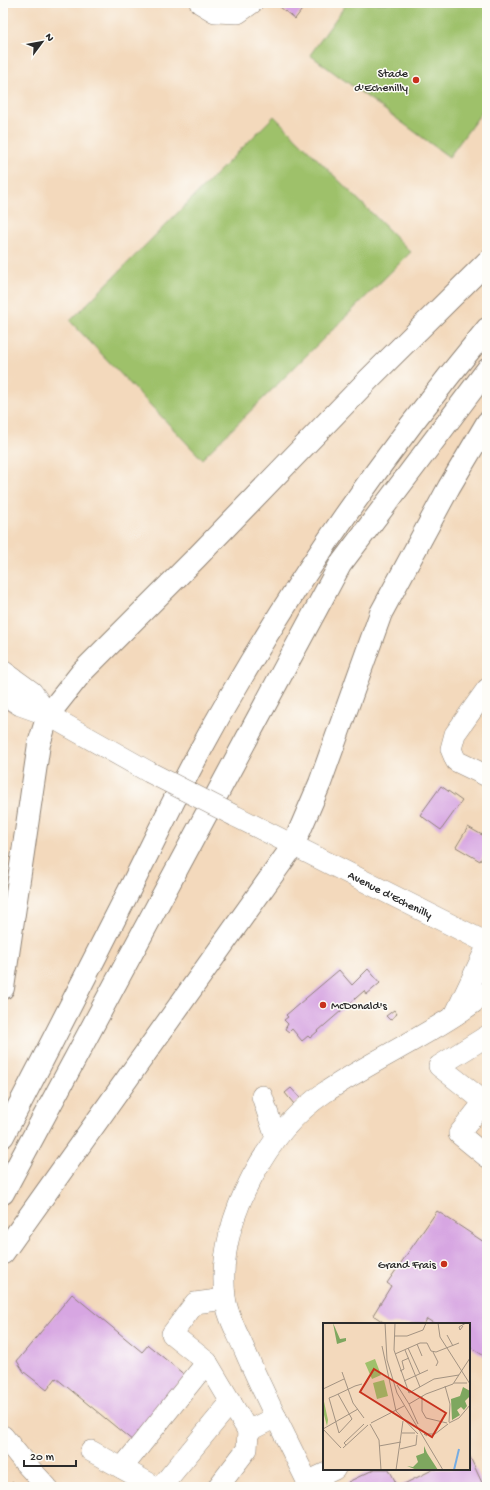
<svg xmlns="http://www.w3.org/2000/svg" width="490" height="1490" font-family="'Gochi Hand',sans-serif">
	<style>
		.green { fill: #9ec16b; stroke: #64764b }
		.building { fill: #d7a6e2 }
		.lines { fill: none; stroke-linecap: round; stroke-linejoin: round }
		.minor-casing { stroke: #8f8274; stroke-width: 22 }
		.highway-casing { stroke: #8f8274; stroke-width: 24 }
		.minor { stroke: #fff; stroke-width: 21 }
		.highway { stroke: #fff; stroke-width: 22 }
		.minor-bridge-casing { stroke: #8f8274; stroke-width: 22; stroke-linecap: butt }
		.minor-bridge { stroke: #fff; stroke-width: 21 }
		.poi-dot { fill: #c8321e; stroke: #fdfcf7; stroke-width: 1.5 }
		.labels { text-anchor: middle; stroke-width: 3; stroke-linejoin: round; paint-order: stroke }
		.poi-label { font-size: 12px; fill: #2b2b2b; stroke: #fdfcf7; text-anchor: end }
		.street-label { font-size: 12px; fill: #2b2b2b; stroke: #fdfcf7 }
		.inset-river { fill: none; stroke: #75ace3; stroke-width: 2 }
		.inset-road { fill: none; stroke: #a39382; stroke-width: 1 }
		.view { fill: #c8321e; fill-opacity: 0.15; stroke: #c8321e; stroke-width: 2 }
		.inset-edge { fill: none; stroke: #2b2b2b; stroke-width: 2 }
	</style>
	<rect width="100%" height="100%" fill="#fdfcf7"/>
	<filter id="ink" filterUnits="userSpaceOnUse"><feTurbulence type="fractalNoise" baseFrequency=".025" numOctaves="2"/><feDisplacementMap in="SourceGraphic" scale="8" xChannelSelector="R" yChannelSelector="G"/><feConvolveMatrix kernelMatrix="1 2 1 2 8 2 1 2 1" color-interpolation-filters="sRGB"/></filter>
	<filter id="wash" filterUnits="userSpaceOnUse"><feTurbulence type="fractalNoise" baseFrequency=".012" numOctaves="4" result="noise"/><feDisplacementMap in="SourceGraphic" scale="16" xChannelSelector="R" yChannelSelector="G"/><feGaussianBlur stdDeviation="0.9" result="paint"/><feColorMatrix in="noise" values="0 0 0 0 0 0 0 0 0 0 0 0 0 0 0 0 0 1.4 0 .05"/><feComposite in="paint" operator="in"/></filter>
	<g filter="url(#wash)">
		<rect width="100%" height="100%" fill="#f3d9bc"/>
		<g class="green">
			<polygon points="347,3 487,3 487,105 449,157 310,55"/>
			<polygon points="274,116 411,252 202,459 70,321"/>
		</g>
		<g id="blocks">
			<g class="building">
				<polygon points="275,3 307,3 295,19"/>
				<polygon points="441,786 462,801 441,830 420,815"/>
				<polygon points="487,826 487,849 480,861 456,847 468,827 482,835"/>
				<polygon points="368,969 380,983 366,995 364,991 310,1038 308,1036 302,1041 292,1029 289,1032 285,1029 288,1024 284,1020 288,1017 286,1015 339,970 352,985"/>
				<polygon points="394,1010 397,1014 390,1020 386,1016"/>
				<polygon points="291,1088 301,1099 294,1104 285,1093"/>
				<polygon points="437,1211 487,1244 487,1358 469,1346 469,1324 435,1324 427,1319 424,1324 386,1324 373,1315 391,1286 387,1283"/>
				<polygon points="72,1294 142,1352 148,1345 186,1376 133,1441 56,1378 47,1390 24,1372 17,1361"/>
				<polygon points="469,1455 484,1487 398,1487 434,1469 469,1469"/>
				<polygon points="375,1469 389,1469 398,1487 351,1487 348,1482"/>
				<polygon points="13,1482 17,1487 7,1487"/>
			</g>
		</g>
	</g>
	<g filter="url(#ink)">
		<use href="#blocks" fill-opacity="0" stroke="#8f8274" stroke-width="1"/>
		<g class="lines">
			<defs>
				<g id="minor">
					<polyline points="200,3 215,12 238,13 252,3"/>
					<polyline points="3,671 32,692 48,715"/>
					<polyline points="487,689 455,734 451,749 456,761 487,776"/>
					<polyline points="3,694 20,705 48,715 149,772"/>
					<path id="s1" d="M235 816 487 943"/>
					<polyline points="455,1015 487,947"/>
					<polyline points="487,1036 439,1066 487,1104"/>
					<polyline points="262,1096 276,1138"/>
					<polyline points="484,1102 459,1134 487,1157"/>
					<polyline points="225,1299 195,1303 172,1334 207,1362 248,1431 276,1417"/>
					<polyline points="3,1436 24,1462 47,1487"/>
					<polyline points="91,1451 156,1487"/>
					<polyline points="122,1468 207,1362"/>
					<polyline points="307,1482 335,1469"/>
					<polyline points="161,1487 231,1402"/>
					<polyline points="218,1487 247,1449 248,1431"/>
					<path d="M310 1487C288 1442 265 1397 245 1351 238 1334 227 1316 225 1297 220 1256 233 1213 252 1177 269 1145 293 1114 324 1093 356 1071 392 1053 426 1033 447 1021 468 1008 487 992"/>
				</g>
				<g id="highway">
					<polyline points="3,988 39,744 48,715 82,672 196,558 369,379 487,262"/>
					<path d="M3 1136C48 1051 91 965 135 879 155 839 174 799 195 760 277 607 376 463 487 329"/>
					<polyline points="3,1193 340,565 487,370"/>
					<polyline points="3,1253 293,846 320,783 381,613 449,487 487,423"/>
				</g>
			</defs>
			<use href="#minor" class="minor-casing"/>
			<use href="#highway" class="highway-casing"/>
			<use href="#minor" class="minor"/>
			<use href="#highway" class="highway"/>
			<defs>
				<polyline id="minor-bridge" points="149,772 235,816"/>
			</defs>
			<use href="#minor-bridge" class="minor-bridge-casing"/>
			<use href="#minor-bridge" class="minor-bridge"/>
		</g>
	</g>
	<g class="poi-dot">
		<circle cx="416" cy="80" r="4"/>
		<circle cx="323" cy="1005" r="4"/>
		<circle cx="444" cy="1264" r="4"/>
	</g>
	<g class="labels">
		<g class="poi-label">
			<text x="408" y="77">Stade<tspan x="408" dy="14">d'Echenilly</tspan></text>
			<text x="331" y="1009" text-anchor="start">McDonald's</text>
			<text x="436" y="1268">Grand Frais</text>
		</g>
		<g class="street-label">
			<text dy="4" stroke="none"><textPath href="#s1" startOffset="174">Avenue d'Echenilly</textPath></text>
		</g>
	</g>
	<g transform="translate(323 1323)">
		<rect width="147" height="147" fill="#f3d9bc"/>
		<path d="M52 36 58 52 49 56 42 40ZM61 57 65 73 54 76 50 60ZM0 74 5 97 4 103 0 88Z" fill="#9ec16b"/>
		<path d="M10 0 17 16 23 15V18L14 21ZM140 64 147 68V73L142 78 144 83 141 87 138 84 134 87 137 92 129 97 128 76 137 73ZM101 123 104 130 115 147H94L84 143 90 144 95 139 93 133 101 130Z" fill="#7ea75f"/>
		<path class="inset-river" d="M131 147 136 126"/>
		<path class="inset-road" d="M62 0 64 37 74 70 120 147M72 0 71 27 86 70 111 56 136 52M115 0 117 14 147 61M140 3 137 7 136 4 143 0M124 12 130 23M72 13H84L100 7 103 0M94 21 99 33M59 23 73 88 95 111M85 25 97 51M82 27 97 64M110 29 115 39 113 43M72 31 97 20H104L108 28 113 29 136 20M77 48 81 46 79 38 86 35M19 49 30 80 41 95M81 58 105 47M131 60H144M74 62 86 81 95 101M122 63 127 81 126 99M0 66 21 56M15 71 29 96 16 110 6 75 11 73 32 63 39 61M99 73V88L103 95 124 100M86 81 103 71 130 61 147 35M48 100 81 83M126 100 136 95 147 82M47 101 56 117 58 147M0 106 35 86M0 106 18 125M79 110H92M104 113 101 111H112L125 101M23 122 21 120 41 101M56 123 78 119M20 125 45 102M77 126 93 122 94 112M73 147 80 98"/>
		<path class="view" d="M51 46 123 90 109 114 37 69Z"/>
		<rect width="147" height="147" class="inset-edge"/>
	</g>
	<rect width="490" height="1490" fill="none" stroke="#fdfcf7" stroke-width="16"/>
	<g transform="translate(42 42) rotate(58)" stroke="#fdfcf7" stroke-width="3" paint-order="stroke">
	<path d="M0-3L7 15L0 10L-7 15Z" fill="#2b2b2b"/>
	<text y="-6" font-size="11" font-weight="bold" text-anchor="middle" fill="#2b2b2b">N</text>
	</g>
	<path d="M24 1460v6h52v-6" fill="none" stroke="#2b2b2b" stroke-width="2"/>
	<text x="30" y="1460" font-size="12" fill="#2b2b2b" stroke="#fdfcf7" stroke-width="3" paint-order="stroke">20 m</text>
</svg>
